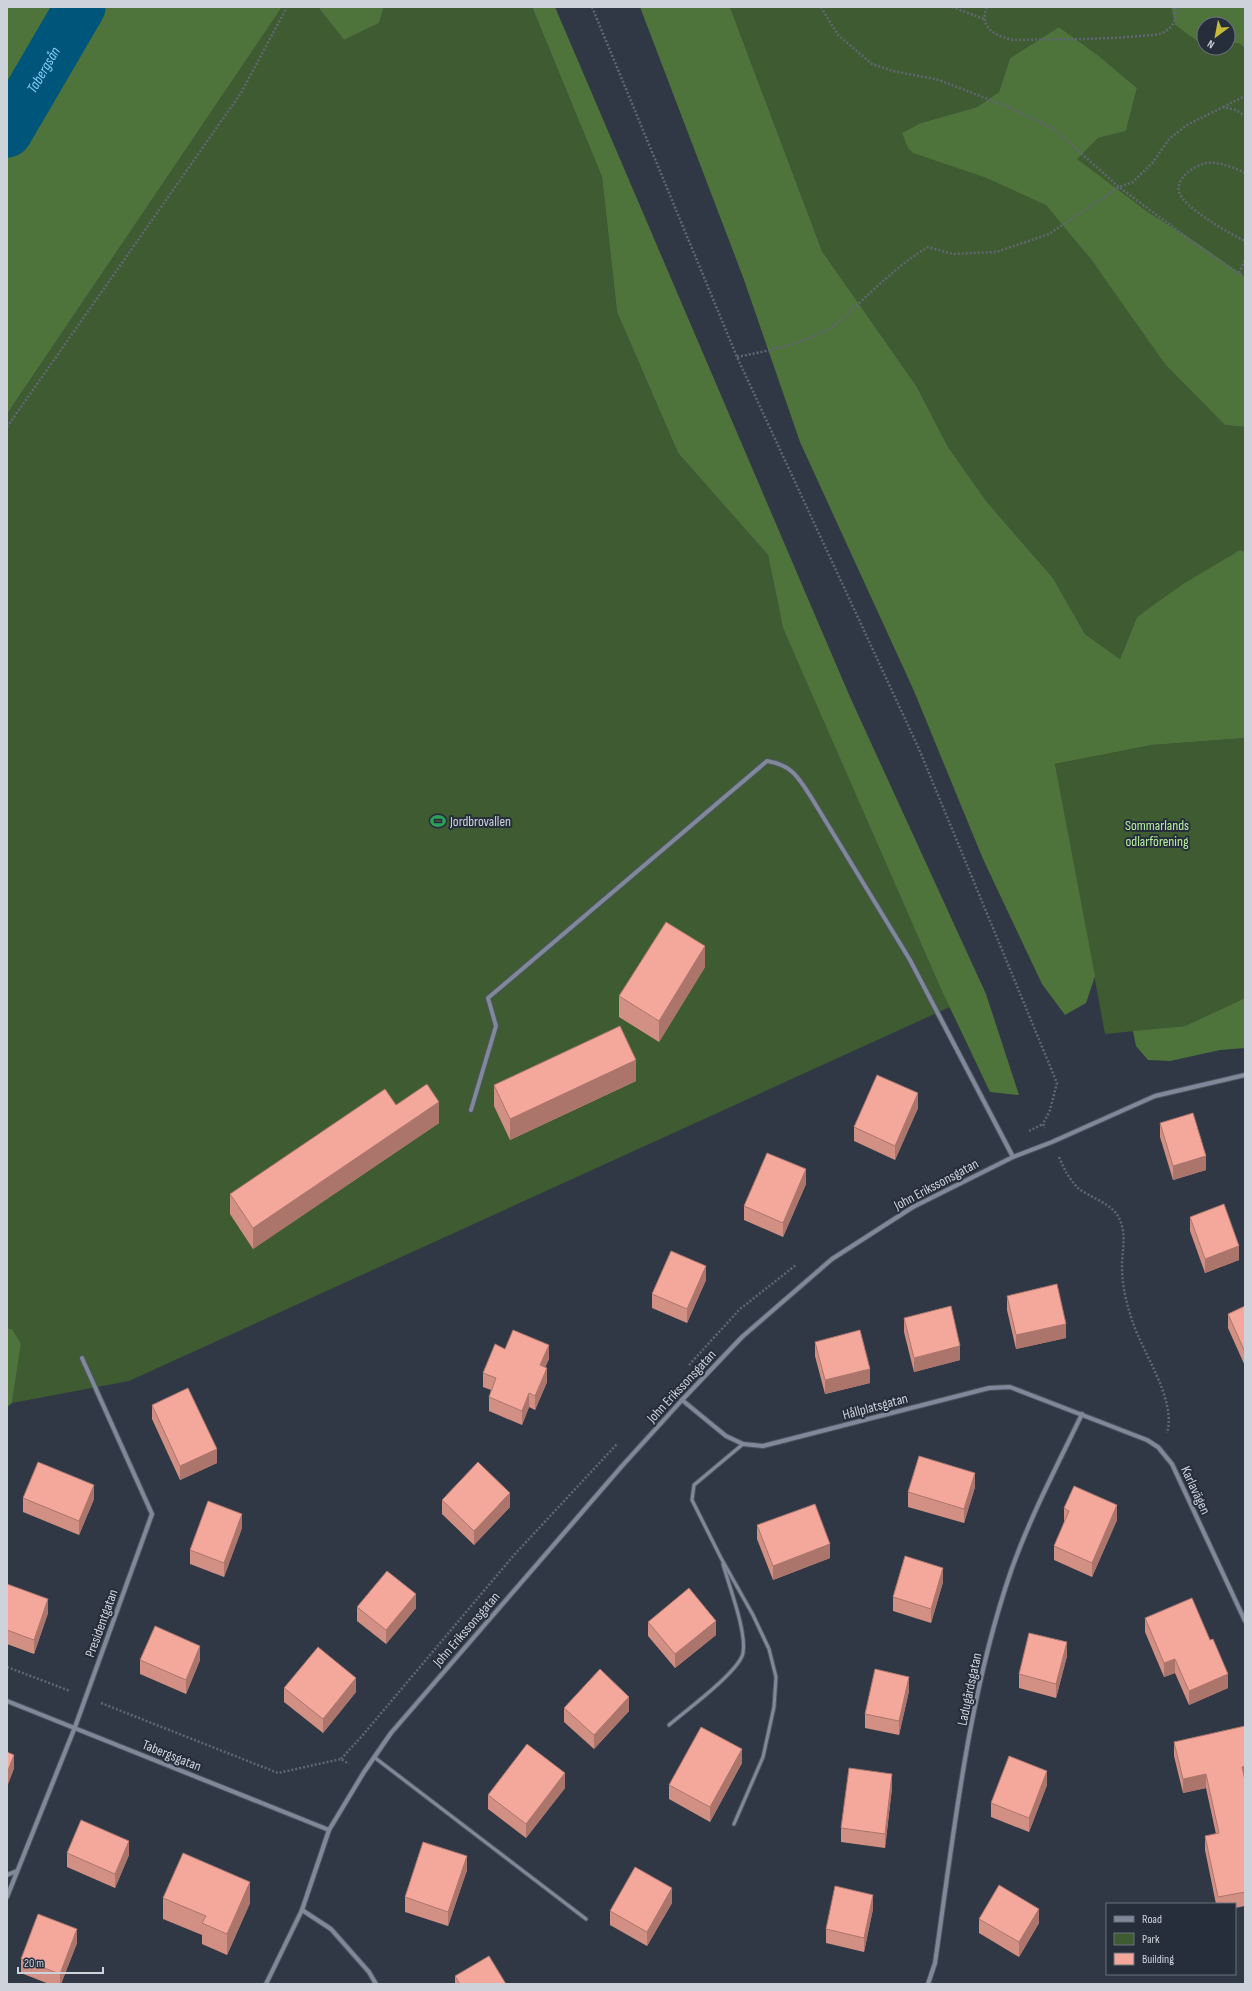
<svg xmlns="http://www.w3.org/2000/svg" width="1252" height="1991" font-family="'Sofia Sans Condensed',sans-serif">
	<style>
		.green { fill: #3f5b31 }
		.forest { fill: #4e733b }
		.lines { fill: none; stroke-linecap: round; stroke-linejoin: round }
		.river { stroke: #00557b; stroke-width: 51 }
		.service-casing { stroke: #4f5560; stroke-width: 5 }
		.minor-casing { stroke: #4f5560; stroke-width: 6 }
		.path { stroke: #606773; stroke-width: 2.5; stroke-dasharray: 2 2; stroke-linecap: butt }
		.service { stroke: #808999; stroke-width: 3 }
		.minor { stroke: #808999; stroke-width: 4 }
		.wall { fill: #d29085 }
		.shaded-wall { fill: #ab756c }
		.building { fill: #f4a79b; stroke: #ab756c }
		.labels { text-anchor: middle; stroke-width: 4; stroke-linejoin: round; paint-order: stroke }
		.poi-label { font-size: 14px; fill: #ced2db; stroke: #262e3b; text-anchor: start }
		.park-label { font-size: 14px; fill: #b8f09d; stroke: #262e3b }
		.street-label { font-size: 14px; fill: #ced2db; stroke: #262e3b }
		.water-label { font-size: 15px; font-style: italic; fill: #82ccfa; stroke: #262e3b }
	</style>
	<rect width="100%" height="100%" fill="#303845"/>
	<g class="green">
		<polygon points="282,7 318,7 344,40 379,23 384,7 532,7 602,177 617,312 678,453 768,555 783,628 974,996 129,1381 12,1403 21,1344 7,1339 7,414"/>
		<polygon points="730,7 1171,7 1175,25 1204,44 1204,48 1228,48 1228,43 1238,43 1245,48 1245,277 1202,246 1148,212 1076,159 1098,138 1126,131 1137,88 1099,56 1059,27 1010,58 999,92 977,107 921,123 984,177 1046,204 1225,425 1245,427 1245,551 1240,550 1137,617 1120,659 1085,634 1053,578 987,502 948,447 917,387 822,251"/>
		<polygon points="1245,738 1245,998 1185,1026 1105,1034 1055,764 1152,745"/>
	</g>
	<g class="forest">
		<polygon points="7,7 282,7 7,414"/>
		<polygon points="318,7 384,7 379,23 344,40"/>
		<polygon points="532,7 555,7 850,697 986,994 1019,1095 990,1092 942,991 783,628 768,555 678,453 617,312 602,177"/>
		<polygon points="640,7 730,7 822,251 917,387 948,447 987,502 1053,578 1085,634 1120,659 1137,617 1183,584 1240,550 1245,551 1245,738 1152,745 1055,764 1095,976 1086,1003 1065,1015 1042,984 983,859 914,691 800,442 743,277"/>
		<polygon points="1171,7 1245,7 1245,48 1238,43 1228,43 1228,24 1204,24 1204,44 1202,44 1175,25"/>
		<polygon points="1059,27 1099,56 1137,88 1126,131 1098,138 1077,159 1148,212 1202,246 1245,277 1245,427 1225,425 1165,364 1093,262 1046,205 984,177 913,153 908,148 902,133 921,123 977,107 999,92 1010,58"/>
		<polygon points="1245,998 1245,1048 1220,1050 1170,1061 1148,1060 1136,1046 1133,1031 1185,1026"/>
		<polygon points="7,1329 12,1329 21,1344 12,1403 7,1407"/>
	</g>
	<g class="lines">
		<path class="river" id="s1" d="M7 132 80 7"/>
		<defs>
			<g id="service">
				<path d="M669 1725C684 1712 740 1671 743 1653 747 1632 729 1586 723 1564"/>
				<polyline points="374,1757 586,1919"/>
				<polyline points="734,1824 763,1757 774,1707 776,1677 769,1649 753,1615 721,1558 692,1500 694,1485 743,1444"/>
			</g>
			<g id="minor">
				<path d="M471 1110 496 1026 488 998 767 761C792 765 798 777 811 797L910 960 1013 1157"/>
				<polyline points="682,1400 726,1436 743,1444 763,1446 989,1388 1010,1387 1147,1440 1158,1447 1172,1464 1245,1621"/>
				<polyline points="7,1701 329,1830"/>
				<polyline points="7,1875 17,1871"/>
				<polyline points="7,1897 75,1727 152,1514 82,1358"/>
				<polyline points="302,1910 331,1929 369,1972 376,1984"/>
				<polyline points="266,1984 302,1910 329,1830 364,1772 391,1733 622,1466 682,1400 742,1337 832,1259 913,1207 1013,1157 1052,1142 1155,1096 1245,1075"/>
				<path d="M928 1984 935 1963C954 1832 968 1696 1011 1571 1030 1517 1057 1466 1082 1414"/>
			</g>
		</defs>
		<use href="#service" class="service-casing"/>
		<use href="#minor" class="minor-casing"/>
		<g class="path">
			<polyline points="592,7 737,357 919,749 1057,1083 1050,1110 1043,1124 1045,1128"/>
			<polyline points="821,7 838,35 872,64 893,71 939,80 1008,107 1054,129 1119,187 1208,253 1245,277"/>
			<polyline points="952,7 984,19"/>
			<path d="M987 7C978 28 996 36 1013 40 1055 39 1097 40 1139 36 1148 35 1159 36 1166 31 1175 25 1177 16 1174 7"/>
			<polyline points="1175,8 1182,7"/>
			<polyline points="1223,107 1245,96"/>
			<path d="M1245 173C1234 168 1219 161 1206 163 1194 166 1176 177 1179 192 1183 207 1230 234 1245 241"/>
			<polyline points="1239,273 1245,260"/>
			<path d="M737 357C771 350 805 344 835 325 843 320 850 311 857 305 880 284 901 263 928 247L953 254 996 252 1049 234 1119 187 1133 182 1153 162 1170 138 1187 125 1223 107 1236 110 1245 116"/>
			<polyline points="7,427 241,93 287,7"/>
			<polyline points="1029,1131 1043,1124"/>
			<path d="M1059 1157C1064 1169 1069 1179 1078 1188 1090 1198 1112 1203 1119 1218 1127 1234 1122 1250 1122 1266 1122 1285 1126 1302 1132 1320 1142 1352 1177 1400 1167 1433"/>
			<polyline points="689,1365 740,1309 796,1265"/>
			<polyline points="7,1667 70,1691"/>
			<polyline points="101,1703 278,1773 341,1759 349,1764"/>
			<polyline points="341,1759 362,1736 514,1555 617,1444"/>
		</g>
		<use href="#service" class="service"/>
		<use href="#minor" class="minor"/>
	</g>
	<g class="wall">
		<polygon points="705,967 659,1042 619,1017 619,996"/>
		<polygon points="636,1081 510,1140 494,1106 494,1085"/>
		<polygon points="396,1105 439,1123 253,1249 230,1214 230,1194"/>
		<polygon points="918,1108 895,1160 854,1141 854,1127"/>
		<polygon points="1160,1123 1206,1170 1173,1180 1160,1137"/>
		<polygon points="806,1184 783,1237 744,1220 744,1206"/>
		<polygon points="1190,1217 1239,1260 1205,1273 1190,1231"/>
		<polygon points="706,1280 687,1323 652,1308 652,1294"/>
		<polygon points="1007,1296 1066,1338 1016,1349 1007,1310"/>
		<polygon points="1245,1306 1245,1366 1228,1328 1228,1314"/>
		<polygon points="904,1318 960,1360 914,1372 904,1332"/>
		<polygon points="815,1342 870,1383 825,1394 815,1356"/>
		<polygon points="505,1349 549,1359 545,1367 547,1382 535,1410 529,1407 522,1425 489,1411 489,1397 491,1390 483,1387 483,1373"/>
		<polygon points="152,1405 217,1463 180,1480 152,1419"/>
		<polygon points="975,1487 964,1523 908,1507 908,1492"/>
		<polygon points="23,1498 94,1499 79,1535 23,1512"/>
		<polygon points="442,1500 510,1507 474,1545 442,1514"/>
		<polygon points="1064,1508 1117,1520 1092,1577 1054,1560 1054,1546 1064,1523"/>
		<polygon points="757,1525 830,1558 773,1580 757,1539"/>
		<polygon points="242,1528 224,1577 190,1564 190,1550"/>
		<polygon points="943,1582 931,1623 893,1611 893,1597"/>
		<polygon points="7,1584 48,1613 34,1654 7,1644"/>
		<polygon points="357,1607 416,1608 386,1644 357,1621"/>
		<polygon points="1145,1618 1228,1688 1189,1705 1175,1673 1164,1677 1145,1632"/>
		<polygon points="648,1622 716,1635 675,1668 648,1636"/>
		<polygon points="1067,1656 1056,1698 1019,1688 1019,1674"/>
		<polygon points="140,1660 200,1660 186,1694 140,1674"/>
		<polygon points="284,1688 356,1692 323,1733 284,1702"/>
		<polygon points="909,1691 899,1735 865,1728 865,1714"/>
		<polygon points="564,1708 629,1711 594,1749 564,1722"/>
		<polygon points="1245,1726 1245,1906 1235,1908 1235,1904 1216,1904 1205,1850 1205,1836 1216,1834 1206,1788 1183,1793 1174,1756 1174,1742"/>
		<polygon points="742,1763 710,1822 669,1799 669,1785"/>
		<polygon points="1047,1785 1029,1832 991,1817 991,1803"/>
		<polygon points="565,1788 526,1838 488,1809 488,1795"/>
		<polygon points="892,1788 885,1848 841,1842 841,1828"/>
		<polygon points="67,1853 129,1855 115,1888 67,1867"/>
		<polygon points="467,1870 448,1926 405,1912 405,1897"/>
		<polygon points="163,1898 250,1903 227,1955 202,1944 202,1935 163,1919"/>
		<polygon points="672,1903 647,1946 610,1925 610,1911"/>
		<polygon points="873,1909 864,1952 826,1943 826,1929"/>
		<polygon points="979,1919 1039,1923 1019,1957 979,1933"/>
		<polygon points="77,1943 61,1984 49,1984 21,1973 21,1959"/>
		<polygon points="455,1976 506,1984 455,1984"/>
	</g>
	<g class="shaded-wall">
		<polygon points="705,946 705,967 659,1042 659,1021"/>
		<polygon points="636,1060 636,1081 510,1140 510,1119"/>
		<polygon points="918,1093 918,1108 895,1160 895,1146"/>
		<polygon points="439,1102 439,1123 253,1249 253,1228"/>
		<polygon points="1206,1156 1206,1170 1173,1180 1173,1166"/>
		<polygon points="806,1169 806,1184 783,1237 783,1223"/>
		<polygon points="1239,1246 1239,1260 1205,1273 1205,1259"/>
		<polygon points="706,1266 706,1280 687,1323 687,1309"/>
		<polygon points="1066,1324 1066,1338 1016,1349 1016,1335"/>
		<polygon points="549,1345 549,1359 540,1379 540,1365"/>
		<polygon points="960,1346 960,1360 914,1372 914,1358"/>
		<polygon points="547,1368 547,1382 535,1410 535,1396"/>
		<polygon points="870,1369 870,1383 825,1394 825,1380"/>
		<polygon points="529,1393 529,1407 522,1425 522,1411"/>
		<polygon points="217,1449 217,1463 180,1480 180,1466"/>
		<polygon points="975,1473 975,1487 964,1523 964,1509"/>
		<polygon points="94,1485 94,1499 79,1535 79,1521"/>
		<polygon points="510,1493 510,1507 474,1545 474,1531"/>
		<polygon points="1117,1505 1117,1520 1092,1577 1092,1563"/>
		<polygon points="242,1514 242,1528 224,1577 224,1563"/>
		<polygon points="830,1544 830,1558 773,1580 773,1566"/>
		<polygon points="943,1568 943,1582 931,1623 931,1609"/>
		<polygon points="416,1594 416,1608 386,1644 386,1630"/>
		<polygon points="48,1599 48,1613 34,1654 34,1640"/>
		<polygon points="716,1621 716,1635 675,1668 675,1654"/>
		<polygon points="1067,1642 1067,1656 1056,1698 1056,1684"/>
		<polygon points="200,1646 200,1660 186,1694 186,1680"/>
		<polygon points="1175,1659 1175,1673 1164,1677 1164,1663"/>
		<polygon points="1228,1674 1228,1688 1189,1705 1189,1691"/>
		<polygon points="909,1677 909,1691 899,1735 899,1721"/>
		<polygon points="356,1678 356,1692 323,1733 323,1719"/>
		<polygon points="629,1697 629,1711 594,1749 594,1735"/>
		<polygon points="742,1749 742,1763 710,1822 710,1807"/>
		<polygon points="14,1755 14,1769 7,1787 7,1773"/>
		<polygon points="1245,1766 1245,1780 1242,1767"/>
		<polygon points="1047,1771 1047,1785 1029,1832 1029,1818"/>
		<polygon points="565,1773 565,1788 526,1838 526,1824"/>
		<polygon points="892,1774 892,1788 885,1848 885,1834"/>
		<polygon points="1206,1774 1206,1788 1183,1793 1183,1779"/>
		<polygon points="129,1841 129,1855 115,1888 115,1874"/>
		<polygon points="467,1856 467,1870 448,1926 448,1912"/>
		<polygon points="250,1882 250,1903 227,1955 227,1934"/>
		<polygon points="672,1888 672,1903 647,1946 647,1932"/>
		<polygon points="873,1895 873,1909 864,1952 864,1938"/>
		<polygon points="1039,1909 1039,1923 1019,1957 1019,1942"/>
		<polygon points="77,1929 77,1943 61,1984 60,1984 60,1974"/>
	</g>
	<g class="building">
		<polygon points="666,922 705,946 659,1021 619,996"/>
		<polygon points="620,1026 636,1060 510,1119 494,1085"/>
		<polygon points="877,1075 918,1093 895,1146 854,1127"/>
		<polygon points="427,1084 439,1102 253,1228 230,1194 385,1089 396,1105"/>
		<polygon points="1193,1113 1206,1156 1173,1166 1160,1123"/>
		<polygon points="767,1153 806,1169 783,1223 744,1206"/>
		<polygon points="1224,1204 1239,1246 1205,1259 1190,1217"/>
		<polygon points="671,1251 706,1266 687,1309 652,1294"/>
		<polygon points="1057,1284 1066,1324 1016,1335 1007,1296"/>
		<polygon points="951,1306 960,1346 914,1358 904,1318"/>
		<polygon points="1245,1306 1245,1352 1228,1314"/>
		<polygon points="513,1330 549,1345 540,1365 547,1368 535,1396 529,1393 522,1411 489,1397 496,1378 483,1373 495,1344 505,1349"/>
		<polygon points="860,1330 870,1369 825,1380 815,1342"/>
		<polygon points="188,1388 217,1449 180,1466 152,1405"/>
		<polygon points="919,1456 975,1473 964,1509 908,1492"/>
		<polygon points="38,1462 94,1485 79,1521 23,1498"/>
		<polygon points="478,1462 510,1493 474,1531 442,1500"/>
		<polygon points="1074,1486 1117,1505 1092,1563 1054,1546 1069,1511 1064,1508"/>
		<polygon points="208,1501 242,1514 224,1563 190,1550"/>
		<polygon points="815,1504 830,1544 773,1566 757,1525"/>
		<polygon points="905,1556 943,1568 931,1609 893,1597"/>
		<polygon points="387,1571 416,1594 386,1630 357,1607"/>
		<polygon points="7,1584 48,1599 34,1640 7,1630"/>
		<polygon points="689,1588 716,1621 675,1654 648,1622"/>
		<polygon points="1192,1598 1210,1640 1213,1639 1228,1674 1189,1691 1175,1659 1164,1663 1145,1618"/>
		<polygon points="155,1626 200,1646 186,1680 140,1660"/>
		<polygon points="1029,1633 1067,1642 1056,1684 1019,1674"/>
		<polygon points="318,1647 356,1678 323,1719 284,1688"/>
		<polygon points="600,1669 629,1697 594,1735 564,1708"/>
		<polygon points="875,1669 909,1677 899,1721 865,1714"/>
		<polygon points="1245,1726 1245,1766 1242,1767 1245,1780 1245,1892 1218,1897 1205,1836 1219,1833 1206,1774 1183,1779 1174,1742"/>
		<polygon points="701,1727 742,1749 710,1807 669,1785"/>
		<polygon points="527,1744 565,1773 526,1824 488,1795"/>
		<polygon points="7,1752 14,1755 7,1773"/>
		<polygon points="1009,1756 1047,1771 1029,1818 991,1803"/>
		<polygon points="849,1768 892,1774 885,1834 841,1828"/>
		<polygon points="81,1820 129,1841 115,1874 67,1853"/>
		<polygon points="423,1842 467,1856 448,1912 405,1897"/>
		<polygon points="183,1853 250,1882 227,1934 202,1923 206,1916 163,1898"/>
		<polygon points="635,1867 672,1888 647,1932 610,1911"/>
		<polygon points="999,1885 1039,1909 1019,1942 979,1919"/>
		<polygon points="835,1886 873,1895 864,1938 826,1929"/>
		<polygon points="38,1914 77,1929 60,1974 21,1959"/>
		<polygon points="489,1956 506,1984 460,1984 455,1976"/>
	</g>
	<defs>
		<symbol id="stadium-bare" viewBox="-9 -9 18 18"><path d="M0-5a6.5 5 0 1 0 0 10a6.5 5 0 1 0 0-10ZM-3.5-1.8h7v3.6h-7Z" fill="#2e9e5b" stroke="#262e3b" stroke-width="2.5" paint-order="stroke"/></symbol>
	</defs>
	<g fill-rule="evenodd">
		<use href="#stadium-bare" x="427" y="810" width="22" height="22"/>
	</g>
	<g class="labels">
		<g class="poi-label">
			<text x="450" y="826">Jordbrovallen</text>
		</g>
		<g class="park-label">
			<text x="1157" y="830">Sommarlands<tspan x="1157" dy="16">odlarförening</tspan></text>
		</g>
		<g class="street-label">
			<text transform="translate(936 1184) rotate(-28)" y="5">John Erikssonsgatan</text>
			<text transform="translate(681 1386) rotate(-47)" y="5">John Erikssonsgatan</text>
			<text transform="translate(875 1406) rotate(-15)" y="5">Hållplatsgatan</text>
			<text transform="translate(1196 1490) rotate(65)" y="5">Karlavägen</text>
			<text transform="translate(101 1623) rotate(-70)" y="5">Presidentgatan</text>
			<text transform="translate(466 1629) rotate(-49)" y="5">John Erikssonsgatan</text>
			<text transform="translate(969 1689) rotate(-78)" y="5">Ladugårdsgatan</text>
			<text transform="translate(172 1755) rotate(22)" y="5">Tabergsgatan</text>
		</g>
		<g class="water-label">
			<text dy="5" stroke="none"><textPath href="#s1" startOffset="72">Tabergsån</textPath></text>
		</g>
	</g>
	<rect width="1252" height="1991" fill="none" stroke="#ced2db" stroke-width="16"/>
	<rect x="1106" y="1903" width="130" height="72" fill="#262e3b" stroke="#69707b"/>
	<rect x="1114" y="1916" width="20" height="6" fill="#808999" stroke="#69707b"/>
	<text x="1142" y="1923" font-size="12" fill="#ced2db">Road</text>
	<rect x="1114" y="1933" width="20" height="12" fill="#3f5b31" stroke="#69707b"/>
	<text x="1142" y="1943" font-size="12" fill="#ced2db">Park</text>
	<rect x="1114" y="1953" width="20" height="12" fill="#f4a79b" stroke="#69707b"/>
	<text x="1142" y="1963" font-size="12" fill="#ced2db">Building</text>
	<g transform="translate(1216 36) rotate(212)"><circle r="19" fill="#262e3b" stroke="#69707b"/>
	<path d="M0-3L7 15L0 10L-7 15Z" fill="#c7bb3b"/>
	<text y="-6" font-size="11" font-weight="bold" text-anchor="middle" fill="#ced2db">N</text>
	</g>
	<path d="M18 1967v6h85v-6" fill="none" stroke="#ced2db" stroke-width="2"/>
	<text x="24" y="1967" font-size="12" fill="#ced2db" stroke="#262e3b" stroke-width="3" paint-order="stroke">20 m</text>
</svg>
